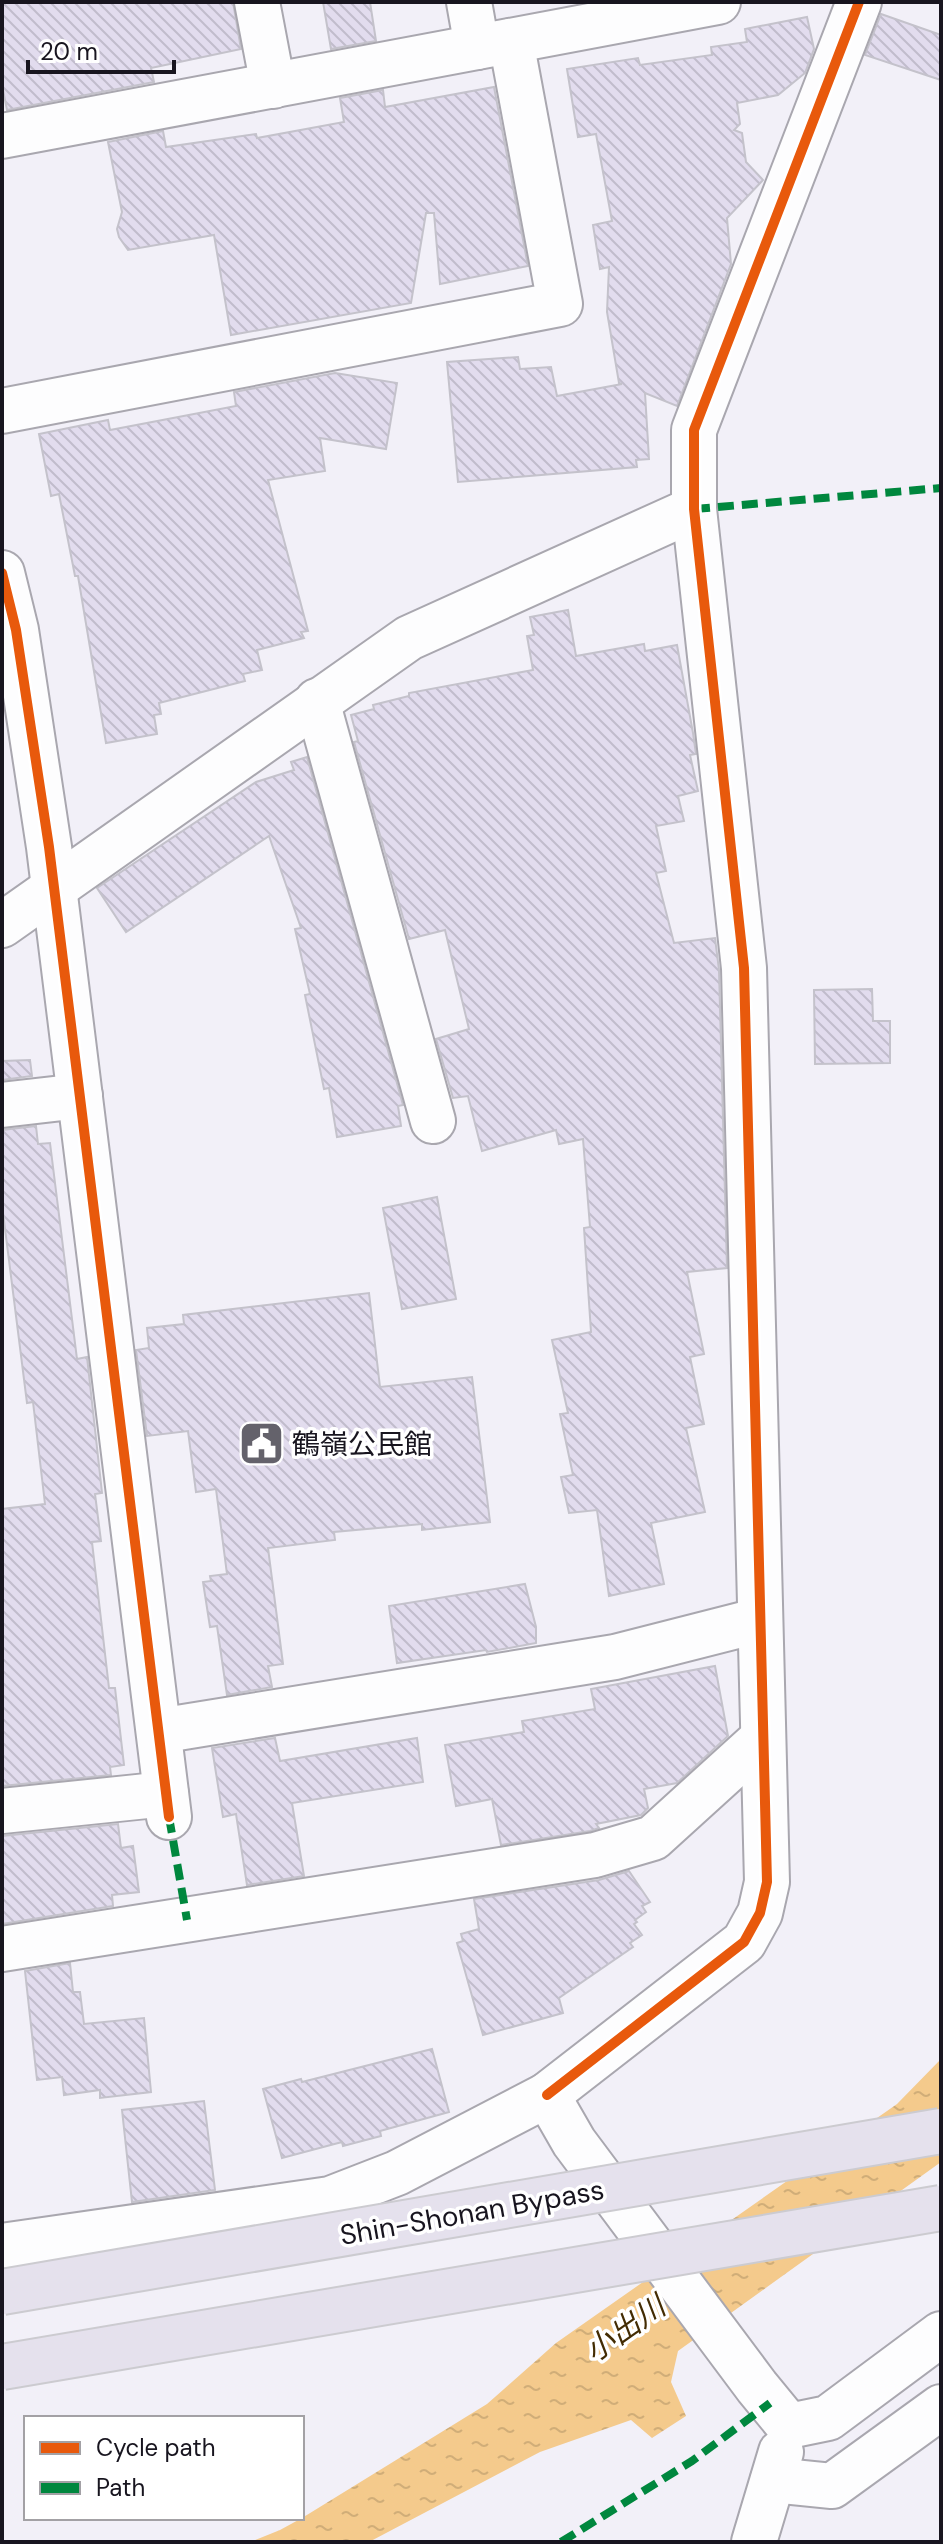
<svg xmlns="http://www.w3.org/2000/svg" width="943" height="2544" font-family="'DM Sans','Noto Sans JP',sans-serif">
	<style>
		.water { fill: url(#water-ripples) }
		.building { fill: url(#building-back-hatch); stroke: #c4c2cb; stroke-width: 2 }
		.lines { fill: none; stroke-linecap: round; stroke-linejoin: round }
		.minor-casing { stroke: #a9a7af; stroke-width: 48 }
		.minor { stroke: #fdfdfe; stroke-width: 44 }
		.highway-bridge-casing { stroke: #cccbd0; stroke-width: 48; stroke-linecap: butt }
		.highway-bridge { stroke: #e5e1ed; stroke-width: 44 }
		.quiet { stroke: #00873e; stroke-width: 8; stroke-dasharray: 16 8; stroke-linecap: butt }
		.cycleway-casing { stroke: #fff; stroke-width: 15 }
		.cycleway { stroke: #e8590c; stroke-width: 10 }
		.labels { text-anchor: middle; stroke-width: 7; stroke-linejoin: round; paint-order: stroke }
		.poi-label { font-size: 28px; fill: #18151f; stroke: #fff; text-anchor: start }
		.street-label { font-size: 28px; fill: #18151f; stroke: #fff }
		.water-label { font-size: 30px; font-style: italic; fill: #432c03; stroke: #fff }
	</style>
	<defs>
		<pattern id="water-ripples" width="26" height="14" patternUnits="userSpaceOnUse" patternTransform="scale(2)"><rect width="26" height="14" fill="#f4ca8c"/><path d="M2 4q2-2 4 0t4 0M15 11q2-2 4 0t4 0" fill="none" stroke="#d0ad78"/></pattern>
		<pattern id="building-back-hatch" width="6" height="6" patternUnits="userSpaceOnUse" patternTransform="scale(2)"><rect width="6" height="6" fill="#e2dcee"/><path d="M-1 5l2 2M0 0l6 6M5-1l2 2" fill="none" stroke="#c1bccc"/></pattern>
	</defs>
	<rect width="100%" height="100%" fill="#f2f0f8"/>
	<polygon class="water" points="941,2059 941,2162 678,2351 671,2382 686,2416 652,2438 631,2420 540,2452 369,2542 250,2542 280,2530 302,2518 487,2404 556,2343 897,2104"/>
	<g class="building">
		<polygon points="2,2 233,2 241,49 151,68 154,82 7,110 2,85"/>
		<polygon points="323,2 370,2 376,41 331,49"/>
		<polygon points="881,14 941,35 941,80 865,55"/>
		<polygon points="807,17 814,49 805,73 778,95 737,103 740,124 734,130 742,133 746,162 763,180 727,218 731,264 677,406 645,393 649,459 636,460 637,467 458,482 447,362 518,357 520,369 551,367 557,396 622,384 619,383 607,312 609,267 600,269 593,225 612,221 596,134 578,137 567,69 638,58 640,65 712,55 711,47 747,42 745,29"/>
		<polygon points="494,87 528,266 440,284 434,213 426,213 411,303 231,335 214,235 128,250 119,237 117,229 122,212 108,142 163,131 166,147 256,134 257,138 344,122 340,98 383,90 385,107"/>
		<polygon points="335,373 397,383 386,449 320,438 325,471 268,480 308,631 301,632 304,638 257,650 262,670 243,674 245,681 159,703 161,714 154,715 157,734 106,743 78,576 75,576 59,494 51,496 39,434 108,420 110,430 236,406 234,392"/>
		<polygon points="568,610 576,656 644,644 645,651 677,645 693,733 696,754 690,755 698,791 678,796 684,821 656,826 666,871 656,873 674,943 715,938 719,970 727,1268 687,1272 704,1354 690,1357 704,1424 686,1428 705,1512 651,1523 664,1584 609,1596 597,1510 569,1513 561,1477 573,1475 560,1414 568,1413 552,1340 591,1332 584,1228 590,1227 583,1139 559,1144 556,1130 482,1151 468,1096 453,1098 436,1039 469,1029 445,930 409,939 354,742 358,741 351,715 374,709 373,705 409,696 409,693 533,670 527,636 534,635 530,617"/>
		<polygon points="307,757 403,1105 398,1106 401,1126 337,1137 329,1088 324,1089 305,995 310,994 295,929 301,928 269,836 126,932 97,888 256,782 294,770 291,762"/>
		<polygon points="872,989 873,1021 890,1021 890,1063 815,1064 814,990"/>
		<polygon points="30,1060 32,1076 2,1080 2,1061"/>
		<polygon points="36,1126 38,1144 50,1143 77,1359 87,1357 102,1493 95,1494 101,1541 92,1542 109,1688 115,1688 124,1765 110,1767 111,1775 2,1786 2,1509 45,1504 33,1402 27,1403 2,1205 2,1130"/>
		<polygon points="437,1197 456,1299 402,1309 383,1208"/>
		<polygon points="369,1293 380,1387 472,1377 490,1522 422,1530 422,1524 334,1532 335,1540 268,1548 283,1664 268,1666 272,1687 227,1695 217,1626 210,1627 203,1582 211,1581 210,1576 227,1574 216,1489 196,1492 188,1431 147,1436 136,1350 149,1348 147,1328 184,1324 183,1315"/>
		<polygon points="525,1584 536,1627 536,1643 487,1652 486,1650 397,1663 389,1606"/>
		<polygon points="715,1666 728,1736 677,1783 644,1789 648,1808 641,1815 596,1824 599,1828 590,1831 501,1845 492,1799 456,1806 445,1745 524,1732 522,1721 595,1709 591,1689"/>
		<polygon points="275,1738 280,1761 417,1738 423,1782 292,1803 304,1876 247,1885 236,1814 223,1817 212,1748"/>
		<polygon points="118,1824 121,1848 133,1846 139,1892 112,1895 113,1906 2,1924 2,1836"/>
		<polygon points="629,1871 650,1902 642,1906 646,1912 635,1920 637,1922 634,1924 642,1935 630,1943 633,1947 559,1998 563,2013 483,2035 457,1943 463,1941 461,1934 479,1929 474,1899 599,1880"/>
		<polygon points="70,1963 73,1992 80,1992 84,2024 144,2018 151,2092 100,2098 100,2090 64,2095 62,2077 37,2080 25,1971"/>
		<polygon points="432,2049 449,2112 380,2131 381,2136 343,2146 342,2142 282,2158 263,2089 301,2079 302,2082"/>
		<polygon points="204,2101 215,2190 132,2202 122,2110"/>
	</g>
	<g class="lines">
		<defs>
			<g id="minor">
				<polyline points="257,2 273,86"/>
				<polyline points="469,2 477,47"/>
				<polyline points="2,136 718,2"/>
				<polyline points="2,411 560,304 511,41"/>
				<polyline points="2,573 16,630 49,847 169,1817"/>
				<polyline points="317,701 433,1121"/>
				<polyline points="2,925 409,638 694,509"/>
				<polyline points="2,1105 80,1096"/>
				<polyline points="159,1731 615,1657 760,1620"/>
				<polyline points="2,1811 166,1794"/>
				<polyline points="2,1949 595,1855 653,1838 762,1739"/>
				<polyline points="547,2095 744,1942 760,1913 767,1882 744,968 694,509 694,430 859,2"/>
				<polyline points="2,2246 330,2199 397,2173 547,2095 574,2142 757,2387 789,2426 828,2418 941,2334"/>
				<polyline points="773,2480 832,2486 941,2407"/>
				<polyline points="754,2542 781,2452"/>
			</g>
		</defs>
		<use href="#minor" class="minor-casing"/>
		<use href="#minor" class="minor"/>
		<defs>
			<g id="highway-bridge">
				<polyline points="2,2292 941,2131"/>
				<polyline points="2,2367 941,2208"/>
			</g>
		</defs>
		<use href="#highway-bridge" class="highway-bridge-casing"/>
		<use href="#highway-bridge" class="highway-bridge"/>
		<g class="quiet">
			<polyline points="694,509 941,488"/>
			<polyline points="169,1817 187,1920"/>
			<polyline points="561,2542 692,2461 770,2403"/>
		</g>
		<defs>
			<g id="cycleway">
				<polyline points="2,573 16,630 49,847 169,1817"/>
				<polyline points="547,2095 744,1942 760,1913 767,1882 744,968 694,509 694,430 859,2"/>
			</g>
		</defs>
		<use href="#cycleway" class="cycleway-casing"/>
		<use href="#cycleway" class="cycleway"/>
	</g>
	<defs>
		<symbol id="civic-square" viewBox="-11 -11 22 22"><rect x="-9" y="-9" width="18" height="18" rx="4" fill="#64626b" stroke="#fff"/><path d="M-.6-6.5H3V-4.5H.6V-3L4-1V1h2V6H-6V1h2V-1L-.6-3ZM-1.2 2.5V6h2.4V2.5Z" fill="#fff"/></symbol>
	</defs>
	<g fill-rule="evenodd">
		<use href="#civic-square" x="236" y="1418" width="51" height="51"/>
	</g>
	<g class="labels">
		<g class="poi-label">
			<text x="292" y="1454">鶴嶺公民館</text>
		</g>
		<g class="street-label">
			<text transform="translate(472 2212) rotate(-10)" y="10">Shin-Shonan Bypass</text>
		</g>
		<g class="water-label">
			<text transform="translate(625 2329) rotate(-35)" y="10">小出川</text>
		</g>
	</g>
	<rect width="943" height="2544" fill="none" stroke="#18151f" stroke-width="8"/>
	<rect x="24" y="2416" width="280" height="104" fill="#ffffff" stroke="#a3a1a5" stroke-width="2"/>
	<rect x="40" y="2442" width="40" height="12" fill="#e8590c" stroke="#a3a1a5" stroke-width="2"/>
	<text x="96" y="2456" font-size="24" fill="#18151f">Cycle path</text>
	<rect x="40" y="2482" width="40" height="12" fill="#00873e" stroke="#a3a1a5" stroke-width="2"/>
	<text x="96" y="2496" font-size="24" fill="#18151f">Path</text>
	<path d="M28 60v12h146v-12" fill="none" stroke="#18151f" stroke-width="4"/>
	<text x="40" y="60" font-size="24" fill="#18151f" stroke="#ffffff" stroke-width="6" paint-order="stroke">20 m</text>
</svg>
